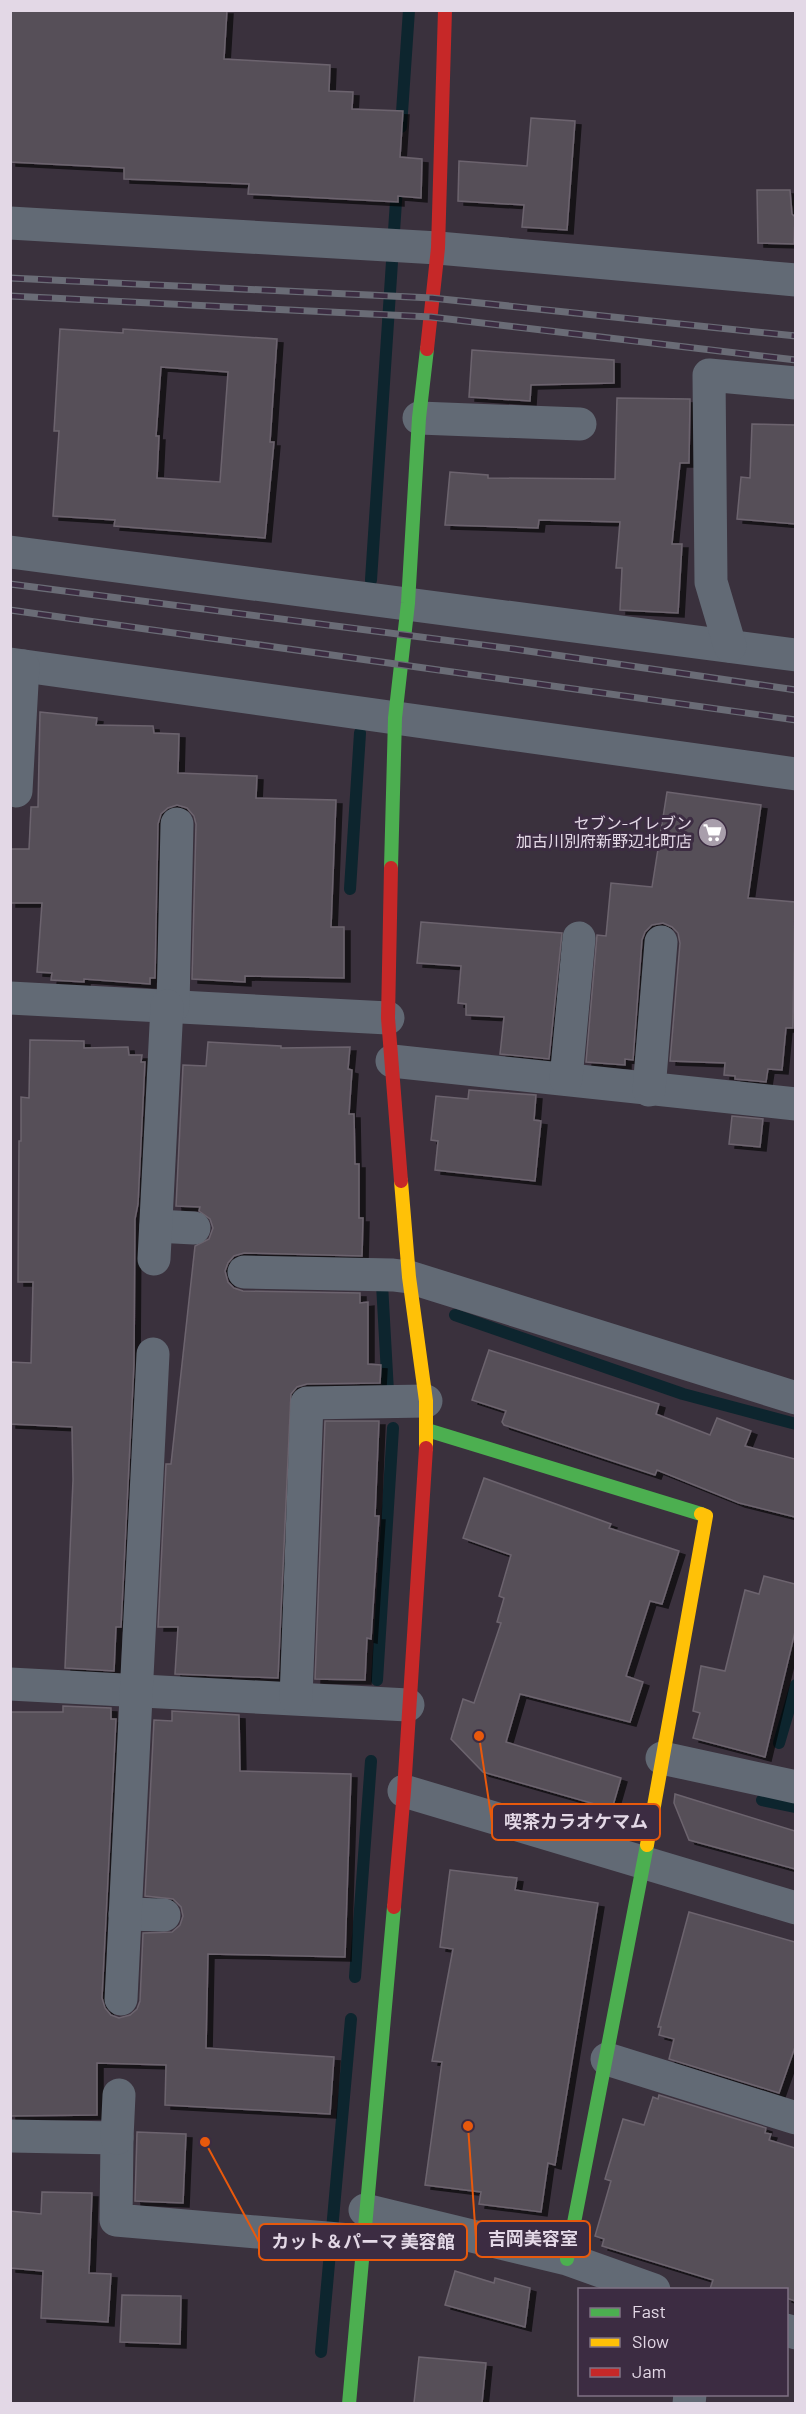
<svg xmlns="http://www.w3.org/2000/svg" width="806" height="2414" font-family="Barlow,'Noto Sans JP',sans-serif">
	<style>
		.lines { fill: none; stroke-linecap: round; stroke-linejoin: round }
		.stream { stroke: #0d252e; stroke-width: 12 }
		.building { fill: #574f59; stroke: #6c646e; stroke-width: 1.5; fill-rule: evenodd; filter: url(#shadow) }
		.street { stroke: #626a75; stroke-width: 33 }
		.fast { stroke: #4caf50; stroke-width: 14 }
		.slow { stroke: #ffc107; stroke-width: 14 }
		.jam { stroke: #c62828; stroke-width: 14 }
		.rail-casing { stroke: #6a6c76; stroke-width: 7 }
		.rail { stroke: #3c2c42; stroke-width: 4.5; stroke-dasharray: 14; stroke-linecap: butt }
		.labels { text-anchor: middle; stroke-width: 6; stroke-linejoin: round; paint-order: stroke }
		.poi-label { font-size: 16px; fill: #e3d8e6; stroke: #3c2c42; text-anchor: end }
		.leader { fill: none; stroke: #e8590c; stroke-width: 2 }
		.callout-dot { fill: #e8590c; stroke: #3c2c42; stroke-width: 2 }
		.callout { fill: #3c2c42; stroke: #e8590c; stroke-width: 2 }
		.callout-label { font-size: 18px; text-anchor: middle; font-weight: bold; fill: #e3d8e6 }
	</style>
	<defs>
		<filter id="shadow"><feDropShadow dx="6" dy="4" stdDeviation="0" flood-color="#0009"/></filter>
	</defs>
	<rect width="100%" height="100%" fill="#3a313d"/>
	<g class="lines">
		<g class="stream">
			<polyline points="401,127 409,10"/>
			<polyline points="371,580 397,186"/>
			<polyline points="350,889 360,733"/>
			<polyline points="382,1284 388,1392"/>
			<polyline points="455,1315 683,1394 796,1424"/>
			<polyline points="377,1680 393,1428"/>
			<polyline points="779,1743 796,1685"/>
			<polyline points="762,1800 796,1807"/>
			<polyline points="355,1977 371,1761"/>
			<polyline points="321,2352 351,2019"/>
		</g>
	</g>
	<g class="building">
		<polygon points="10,10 227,10 224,59 330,65 329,91 353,92 352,109 403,111 400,157 422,159 421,198 398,196 398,202 248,194 249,184 124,179 124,168 10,162"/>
		<polygon points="531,118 575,121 567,230 522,227 524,205 458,201 459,161 527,166"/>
		<polygon points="757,190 790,190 792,214 795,217 794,244 758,243"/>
		<path d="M60 329 123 333V329L277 339 270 442H274L265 538 114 526 115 520 53 516 59 431H54ZM161 367 228 372 220 482 157 478 159 436H156Z"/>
		<polygon points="472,350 614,360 614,383 531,385 530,401 469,397"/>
		<polygon points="617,398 690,399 689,463 680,463 672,544 682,544 678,613 620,610 622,568 616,568 620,522 539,520 538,528 445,525 450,472 488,475 488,478 615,479"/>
		<polygon points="752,424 795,425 795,524 737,519 741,477 750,478"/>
		<polygon points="40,712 97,718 96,725 153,726 154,733 179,734 178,773 257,776 256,798 336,800 331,927 344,927 344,978 245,976 245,982 192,979 196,824 194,816 187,808 177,805 168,808 161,814 158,824 155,978 150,978 150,984 84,979 84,982 51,980 52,973 37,972 42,903 10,903 10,849 29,849 31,807 38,807"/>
		<polygon points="667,792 761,805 748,898 795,902 793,1028 786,1028 782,1070 768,1069 766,1082 735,1079 735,1076 724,1075 725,1063 670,1061 680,943 678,933 672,927 663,923 652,925 645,932 642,940 633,1060 625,1059 625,1065 586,1062 597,935 606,936 611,883 652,887"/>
		<polygon points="421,922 562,933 549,1059 500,1054 504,1017 466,1015 466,1004 458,1003 461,966 417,963"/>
		<polygon points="30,1040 84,1041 84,1048 128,1047 129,1055 142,1055 141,1062 145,1062 138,1204 135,1219 134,1364 121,1627 116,1627 114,1671 65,1668 73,1480 72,1427 10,1424 10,1362 31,1363 33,1282 18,1282 19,1141 21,1141 21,1097 29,1098"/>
		<polygon points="208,1042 281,1046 281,1048 350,1047 348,1069 352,1070 349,1114 354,1114 355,1164 359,1164 359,1218 363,1218 362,1256 244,1253 234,1256 228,1263 225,1271 228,1282 234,1288 243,1291 360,1293 360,1303 368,1302 368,1364 381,1365 380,1383 307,1384 297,1387 291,1394 278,1678 175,1674 178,1627 158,1627 166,1464 171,1464 195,1246 209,1239 213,1228 210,1219 199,1211 200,1207 176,1206 183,1065 206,1066"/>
		<polygon points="469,1090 536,1095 534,1120 541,1121 535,1181 435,1170 438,1141 431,1140 436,1096 468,1099"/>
		<polygon points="732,1116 763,1119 760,1147 729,1144"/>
		<polygon points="489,1350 659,1404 656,1414 710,1435 717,1418 751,1431 745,1446 795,1459 795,1517 739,1503 657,1470 655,1475 504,1425 502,1422 506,1411 472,1400"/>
		<polygon points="325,1421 379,1421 375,1516 379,1516 371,1639 367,1638 365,1680 315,1679"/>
		<polygon points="484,1478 611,1524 609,1528 679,1551 662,1604 650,1601 626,1676 643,1682 630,1722 520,1694 506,1742 621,1778 612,1809 483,1772 451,1739 463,1699 474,1703 501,1623 497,1622 504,1598 499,1596 511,1555 463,1538"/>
		<polygon points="764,1576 795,1584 795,1632 765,1757 693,1738 700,1713 693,1711 701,1666 725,1671 745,1590 759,1594"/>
		<polygon points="63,1706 111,1708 111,1719 116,1719 102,1998 105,2008 111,2015 119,2018 130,2015 137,2009 140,2001 143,1933 172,1932 180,1925 183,1916 181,1907 173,1899 145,1896 154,1720 172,1721 172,1711 239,1715 240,1771 351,1774 345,1957 208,1954 206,2048 334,2057 330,2114 165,2105 166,2065 97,2063 97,2115 10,2116 10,1712 63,1712"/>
		<polygon points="675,1794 795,1831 795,1869 689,1840 674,1803"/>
		<polygon points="450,1870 517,1878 515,1890 598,1903 555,2165 548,2163 541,2212 479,2204 481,2192 425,2185 442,2062 432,2061 453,1949 440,1947"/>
		<polygon points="689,1912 795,1942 795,2047 779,2093 669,2059 674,2039 659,2035 661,2027 658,2027"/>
		<polygon points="659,2095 766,2128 765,2133 771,2134 769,2140 795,2148 795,2301 786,2298 786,2289 710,2289 713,2280 602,2246 604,2239 595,2236 611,2181 605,2179 623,2119 644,2125 653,2097 658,2099"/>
		<polygon points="137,2132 186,2134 183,2203 135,2201"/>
		<polygon points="42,2192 92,2193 89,2273 111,2274 108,2322 41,2318 43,2271 10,2268 10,2211 41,2214"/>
		<polygon points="455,2271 494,2283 495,2278 530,2288 525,2327 445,2305"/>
		<polygon points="122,2295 181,2296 180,2344 120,2342"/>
		<polygon points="419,2357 486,2363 482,2403 414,2403"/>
	</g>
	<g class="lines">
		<g class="street">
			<polyline points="10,223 438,248 796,280"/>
			<polyline points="419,418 580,424"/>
			<polyline points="10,552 796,655"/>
			<polyline points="730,646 711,582 709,375 796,383"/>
			<polyline points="10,664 796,774"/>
			<polyline points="16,791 23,666"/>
			<polyline points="10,998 388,1018"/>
			<polyline points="173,1006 177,824"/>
			<polyline points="392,1061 796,1104"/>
			<polyline points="566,1079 579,938"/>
			<polyline points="649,1090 661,942"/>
			<polyline points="156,1226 194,1228"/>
			<polyline points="154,1259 167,1006"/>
			<polyline points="244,1272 393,1275 409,1277 796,1398"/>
			<polyline points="10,1684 408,1705"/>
			<polyline points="296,1698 307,1403 426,1401"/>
			<polyline points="662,1758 796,1787"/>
			<polyline points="404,1791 796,1908"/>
			<polyline points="125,1914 164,1915"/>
			<polyline points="121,1999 153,1354"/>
			<polyline points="607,2059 796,2118"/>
			<polyline points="10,2136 117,2138 116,2220 362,2241"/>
			<polyline points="117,2138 119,2095"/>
			<polyline points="365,2210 567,2259 654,2290"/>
			<polyline points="786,2330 796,2333"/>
			<polyline points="689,2404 690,2394"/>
		</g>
		<g class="fast">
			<polyline points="391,868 395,718 408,603 419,418 427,349"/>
			<polyline points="427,1430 701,1514"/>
			<polyline points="567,2259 647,1845"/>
			<polyline points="349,2404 394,1907"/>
		</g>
		<g class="slow">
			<polyline points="401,1181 409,1277 426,1401 426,1448"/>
			<polyline points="647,1845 706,1516 701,1514"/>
		</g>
		<g class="jam">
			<polyline points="427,349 438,248 445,10"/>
			<polyline points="391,868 388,1018 401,1181"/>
			<polyline points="394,1907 404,1791 426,1448"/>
		</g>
		<defs>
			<g id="rail">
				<polyline points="10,278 432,298 796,336"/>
				<polyline points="10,296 431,317 796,360"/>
				<polyline points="10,584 514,649 796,690"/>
				<polyline points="10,610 796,720"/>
			</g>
		</defs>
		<use href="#rail" class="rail-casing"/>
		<use href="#rail" class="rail"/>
	</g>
	<defs>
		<symbol id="supermarket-disc" viewBox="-11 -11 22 22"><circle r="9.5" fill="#a89eab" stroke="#3c2c42"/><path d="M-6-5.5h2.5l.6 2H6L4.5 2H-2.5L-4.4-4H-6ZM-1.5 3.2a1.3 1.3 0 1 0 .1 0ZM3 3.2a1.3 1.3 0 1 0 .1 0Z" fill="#fff"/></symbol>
	</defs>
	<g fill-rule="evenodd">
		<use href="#supermarket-disc" x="696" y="816" width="33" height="33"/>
	</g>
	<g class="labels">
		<g class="poi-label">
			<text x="692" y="829">セブン-イレブン<tspan x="692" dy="18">加古川別府新野辺北町店</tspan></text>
		</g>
	</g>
	<path class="leader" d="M479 1736L492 1822M468 2126L476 2239M205 2142L259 2242"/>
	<g class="callout-dot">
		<circle cx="479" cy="1736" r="6"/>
		<circle cx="468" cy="2126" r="6"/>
		<circle cx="205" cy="2142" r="6"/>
	</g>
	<g class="callout">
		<rect x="492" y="1804" width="168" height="36" rx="6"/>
		<rect x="476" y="2221" width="114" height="36" rx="6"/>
		<rect x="259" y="2224" width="208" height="36" rx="6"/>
	</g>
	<g class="callout-label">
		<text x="576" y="1828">喫茶カラオケマム</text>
		<text x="533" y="2245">吉岡美容室</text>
		<text x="363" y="2248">カット＆パーマ 美容館</text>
	</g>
	<rect width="806" height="2414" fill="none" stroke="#e3d8e6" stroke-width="24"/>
	<rect x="578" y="2288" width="210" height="108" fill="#3c2c42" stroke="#7f7184" stroke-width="1.5"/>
	<rect x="590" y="2308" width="30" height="9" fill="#4caf50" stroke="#7f7184" stroke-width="1.5"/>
	<text x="632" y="2318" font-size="18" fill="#e3d8e6">Fast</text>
	<rect x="590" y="2338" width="30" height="9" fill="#ffc107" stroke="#7f7184" stroke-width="1.5"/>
	<text x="632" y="2348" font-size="18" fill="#e3d8e6">Slow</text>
	<rect x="590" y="2368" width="30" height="9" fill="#c62828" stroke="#7f7184" stroke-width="1.5"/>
	<text x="632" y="2378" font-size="18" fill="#e3d8e6">Jam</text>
</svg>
